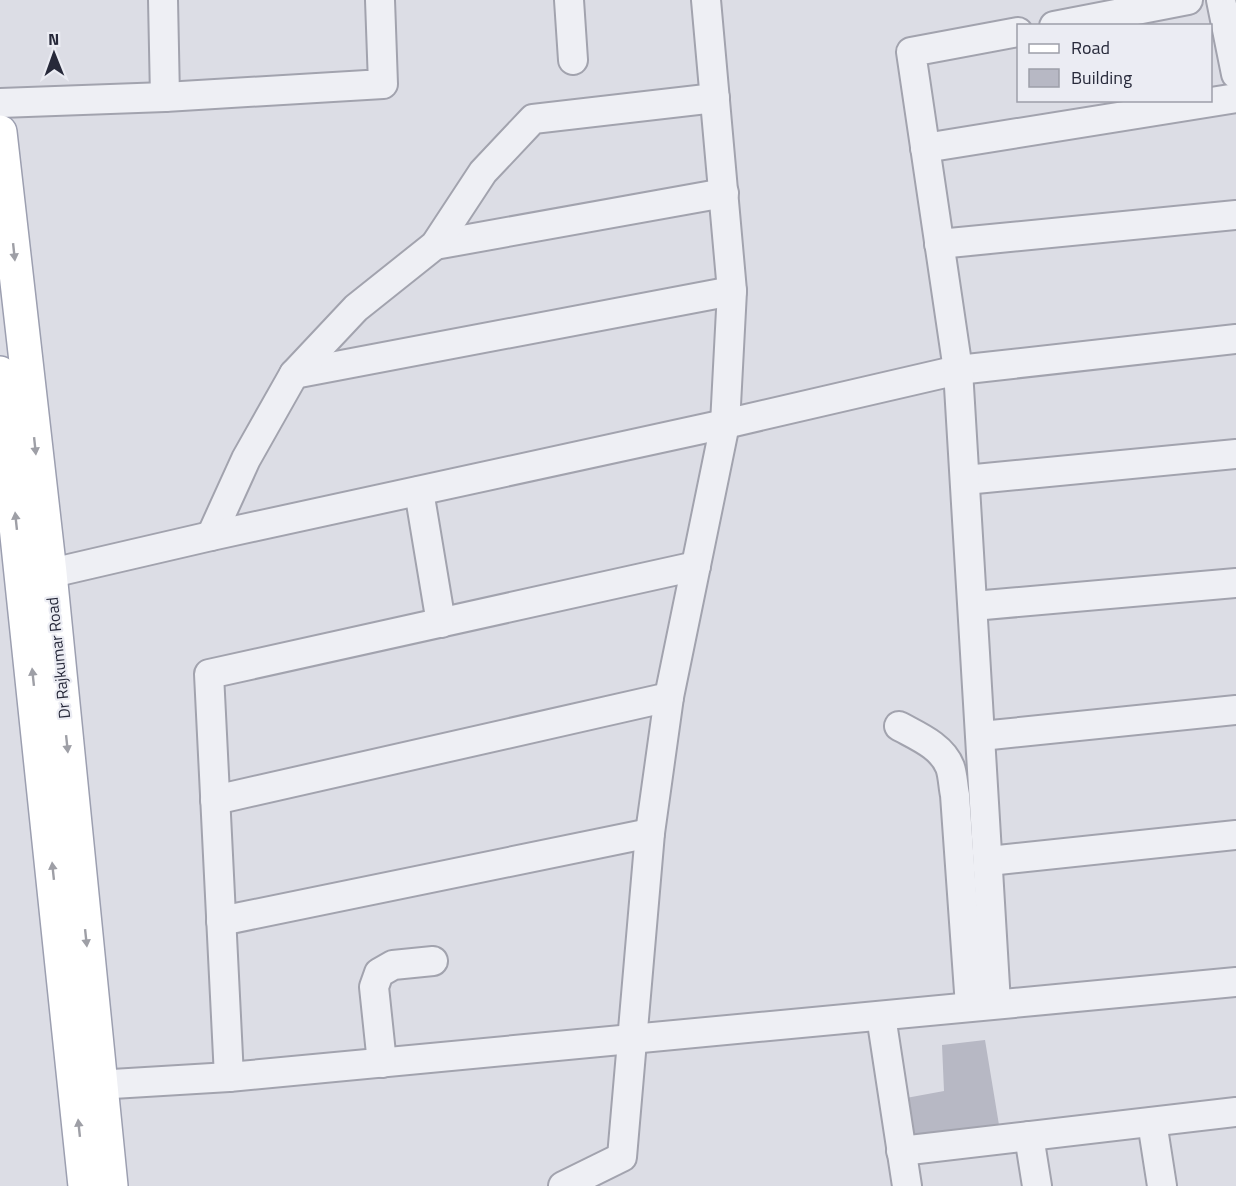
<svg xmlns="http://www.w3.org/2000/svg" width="1236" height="1186" font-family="'Titillium Web',sans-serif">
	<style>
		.building { fill: #b7b8c4 }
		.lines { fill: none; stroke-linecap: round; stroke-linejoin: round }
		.minor-casing { stroke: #a2a3ae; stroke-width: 32 }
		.major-casing { stroke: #9c9fb0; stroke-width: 36 }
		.minor { stroke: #eeeff4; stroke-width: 28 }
		.major { stroke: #fff; stroke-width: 33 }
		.oneway { fill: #9e9fa6 }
		.labels { text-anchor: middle; stroke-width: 4.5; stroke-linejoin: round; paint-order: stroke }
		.street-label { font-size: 16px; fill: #27293a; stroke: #ebecf3 }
	</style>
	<rect width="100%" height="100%" fill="#dcdde5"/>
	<polygon class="building" points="985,1040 999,1125 911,1140 906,1098 944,1091 942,1045"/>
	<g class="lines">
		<defs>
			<g id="minor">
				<polyline points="163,0 165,97"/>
				<polyline points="569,0 573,60"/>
				<polyline points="1221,0 1236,74"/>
				<polyline points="1054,26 1188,0"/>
				<polyline points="0,103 165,97 383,84 380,0"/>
				<polyline points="925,148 1236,98"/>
				<polyline points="939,244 1236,215"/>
				<polyline points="435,245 724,193"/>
				<polyline points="294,374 732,291"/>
				<polyline points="965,480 1236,454"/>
				<polyline points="419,491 441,623"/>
				<polyline points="211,536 246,459 294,374 356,308 435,245 483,172 533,119 715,98"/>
				<polyline points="30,578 211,536 725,424 958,370 1236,339"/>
				<polyline points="973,606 1236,583"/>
				<path d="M899 726C917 736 942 746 950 767 953 775 953 786 955 795L970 1006"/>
				<polyline points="981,736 1236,710"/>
				<polyline points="215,800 669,697"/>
				<polyline points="989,861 1236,835"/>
				<polyline points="221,921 650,833"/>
				<polyline points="996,1003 958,370 911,52 1018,32"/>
				<polyline points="881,1016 907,1186"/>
				<polyline points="382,1063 374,987 379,973 393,965 433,961"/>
				<polyline points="229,1077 209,674 696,566"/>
				<polyline points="79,1086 229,1077 1236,982"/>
				<polyline points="1152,1122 1162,1186"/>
				<polyline points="1029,1136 1037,1186"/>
				<polyline points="901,1151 1236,1112"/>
				<polyline points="563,1186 622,1157 650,833 669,697 725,424 732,291 706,0"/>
			</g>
			<g id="major">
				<polyline points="0,132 50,573 111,1186"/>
				<polyline points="0,373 85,1186"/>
			</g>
		</defs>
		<use href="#minor" class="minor-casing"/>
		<use href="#major" class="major-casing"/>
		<use href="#minor" class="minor"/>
		<use href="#major" class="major"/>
	</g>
	<defs><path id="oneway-solid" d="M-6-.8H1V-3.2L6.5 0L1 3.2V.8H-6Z" transform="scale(1.5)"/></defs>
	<g class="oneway">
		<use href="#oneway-solid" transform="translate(14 252) rotate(84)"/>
		<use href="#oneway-solid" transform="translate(35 446) rotate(84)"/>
		<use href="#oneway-solid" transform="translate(16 521) rotate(-96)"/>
		<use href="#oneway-solid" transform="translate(33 677) rotate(-96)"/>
		<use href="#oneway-solid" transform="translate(67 744) rotate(84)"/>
		<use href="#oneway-solid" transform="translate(53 871) rotate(-96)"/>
		<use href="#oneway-solid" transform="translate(86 938) rotate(84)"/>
		<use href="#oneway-solid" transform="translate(79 1128) rotate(-96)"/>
	</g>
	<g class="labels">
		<g class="street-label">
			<text transform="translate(58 658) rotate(-96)" y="6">Dr Rajkumar Road</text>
		</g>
	</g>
	<rect x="1017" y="24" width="195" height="78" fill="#ebecf3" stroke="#9d9ea9" stroke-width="1.5"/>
	<rect x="1029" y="44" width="30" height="9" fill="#ffffff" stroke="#9d9ea9" stroke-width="1.5"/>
	<text x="1071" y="54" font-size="18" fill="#27293a">Road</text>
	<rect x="1029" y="69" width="30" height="18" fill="#b7b8c4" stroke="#9d9ea9" stroke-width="1.5"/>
	<text x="1071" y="84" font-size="18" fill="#27293a">Building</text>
	<g transform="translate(54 54) rotate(359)" stroke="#ebecf3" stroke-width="4.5" paint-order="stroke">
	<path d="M0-4.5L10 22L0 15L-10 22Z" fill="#27293a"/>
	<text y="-9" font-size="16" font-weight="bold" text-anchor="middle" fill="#27293a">N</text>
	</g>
</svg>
